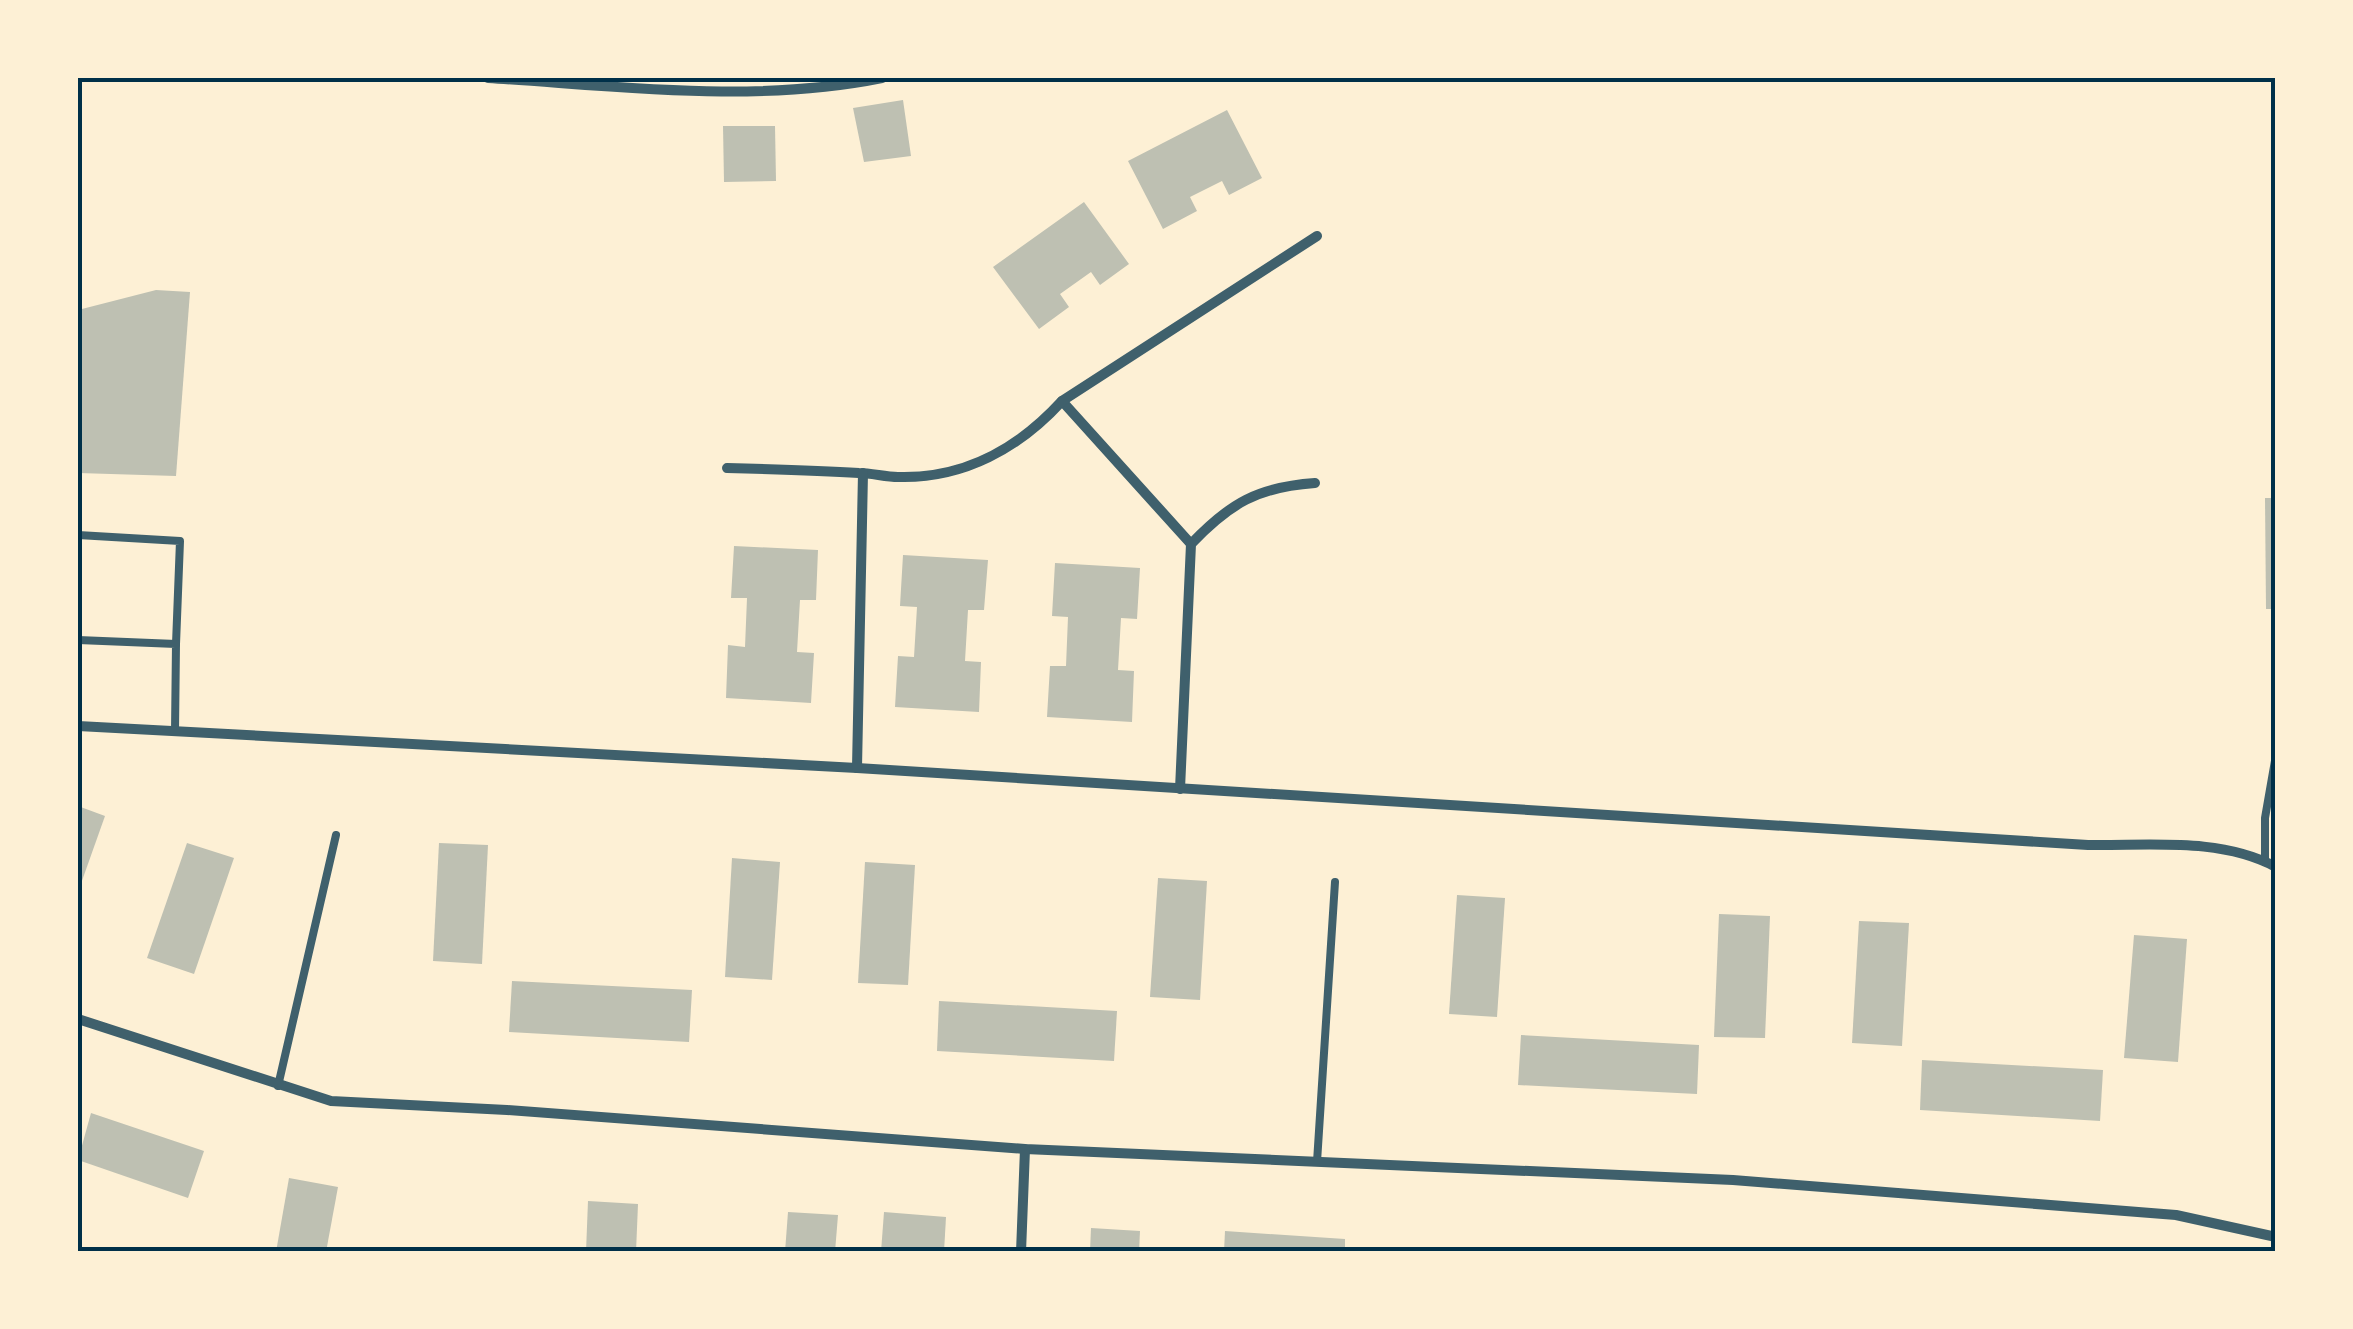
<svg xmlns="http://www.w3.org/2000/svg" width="2353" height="1329" font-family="Ubuntu,sans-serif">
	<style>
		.building { fill: #bec0b2 }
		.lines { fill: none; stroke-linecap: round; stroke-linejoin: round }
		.service { stroke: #3f606c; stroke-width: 8 }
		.minor { stroke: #3f606c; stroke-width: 10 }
		.neatline { fill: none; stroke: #003049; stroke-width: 4 }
	</style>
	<rect width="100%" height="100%" fill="#fdf0d5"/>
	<g class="building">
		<polygon points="903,100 911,156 864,162 853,108"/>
		<polygon points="1227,110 1262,178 1229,195 1222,181 1190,197 1197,211 1163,229 1128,161"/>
		<polygon points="723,126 775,126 776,181 724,182"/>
		<polygon points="1084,202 1129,264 1100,285 1091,272 1060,294 1069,307 1039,329 993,267"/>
		<polygon points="156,290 190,292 176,476 78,473 78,310"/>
		<polygon points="2265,498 2276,498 2276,609 2266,609"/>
		<polygon points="734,546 818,550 816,600 800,600 797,652 814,653 811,703 726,698 728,645 745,647 747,598 731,598"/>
		<polygon points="903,555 988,560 984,610 968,610 965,661 981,662 979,712 895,707 898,656 914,657 917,607 900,606"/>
		<polygon points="1055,563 1140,568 1137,619 1121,618 1118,670 1134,671 1132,722 1047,717 1050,666 1066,666 1068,617 1052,616"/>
		<polygon points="78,806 105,816 78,892"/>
		<polygon points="187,843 234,858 194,974 147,958"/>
		<polygon points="439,843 488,845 482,964 433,961"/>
		<polygon points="732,858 780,862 772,980 725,977"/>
		<polygon points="865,862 915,865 908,985 858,983"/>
		<polygon points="1158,878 1207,881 1200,1000 1150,997"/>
		<polygon points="1457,895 1505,898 1497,1017 1449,1014"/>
		<polygon points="1719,914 1770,916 1765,1038 1714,1037"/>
		<polygon points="1859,921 1909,923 1902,1046 1852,1043"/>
		<polygon points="2134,935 2187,939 2178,1062 2124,1058"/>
		<polygon points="512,981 692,990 689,1042 509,1032"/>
		<polygon points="939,1001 1117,1011 1114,1061 937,1051"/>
		<polygon points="1521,1035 1699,1045 1697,1094 1518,1085"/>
		<polygon points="1922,1060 2103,1070 2100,1121 1920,1110"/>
		<polygon points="91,1113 204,1151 188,1198 78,1160"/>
		<polygon points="289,1178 338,1187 326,1252 276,1252"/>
		<polygon points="588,1201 638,1204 636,1252 586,1252"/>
		<polygon points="788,1212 838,1215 835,1252 785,1252"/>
		<polygon points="884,1212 946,1217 944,1252 881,1252"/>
		<polygon points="1091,1228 1140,1231 1139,1252 1090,1252"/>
		<polygon points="1225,1231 1345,1239 1345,1252 1224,1252"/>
	</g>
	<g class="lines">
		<g class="service">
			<polyline points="78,535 180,541 176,644"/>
			<polyline points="78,640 176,644 175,731"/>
			<polyline points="2265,862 2265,818 2276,755"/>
			<polyline points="278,1086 336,835"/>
			<polyline points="1317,1162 1335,882"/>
		</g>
		<g class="minor">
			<path d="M488 78C618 86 753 104 882 78"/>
			<polyline points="1062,401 1191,544"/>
			<path d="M727 468C771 469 815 470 859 473 872 473 885 477 898 477 964 479 1019 448 1062 401L1317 236"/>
			<path d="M78 726 857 768 2088 845C2150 846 2220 837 2276 867"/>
			<polyline points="857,768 863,473"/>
			<path d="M1180 789 1191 544C1230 503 1258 487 1315 483"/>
			<polyline points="78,1019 331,1101 507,1110 1025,1149 1733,1180 2176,1215 2276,1237"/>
			<polyline points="1021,1252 1025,1149"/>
		</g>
	</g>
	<rect width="2353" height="1329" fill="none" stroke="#fdf0d5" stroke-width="160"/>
	<rect x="80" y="80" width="2193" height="1169" class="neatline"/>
</svg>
